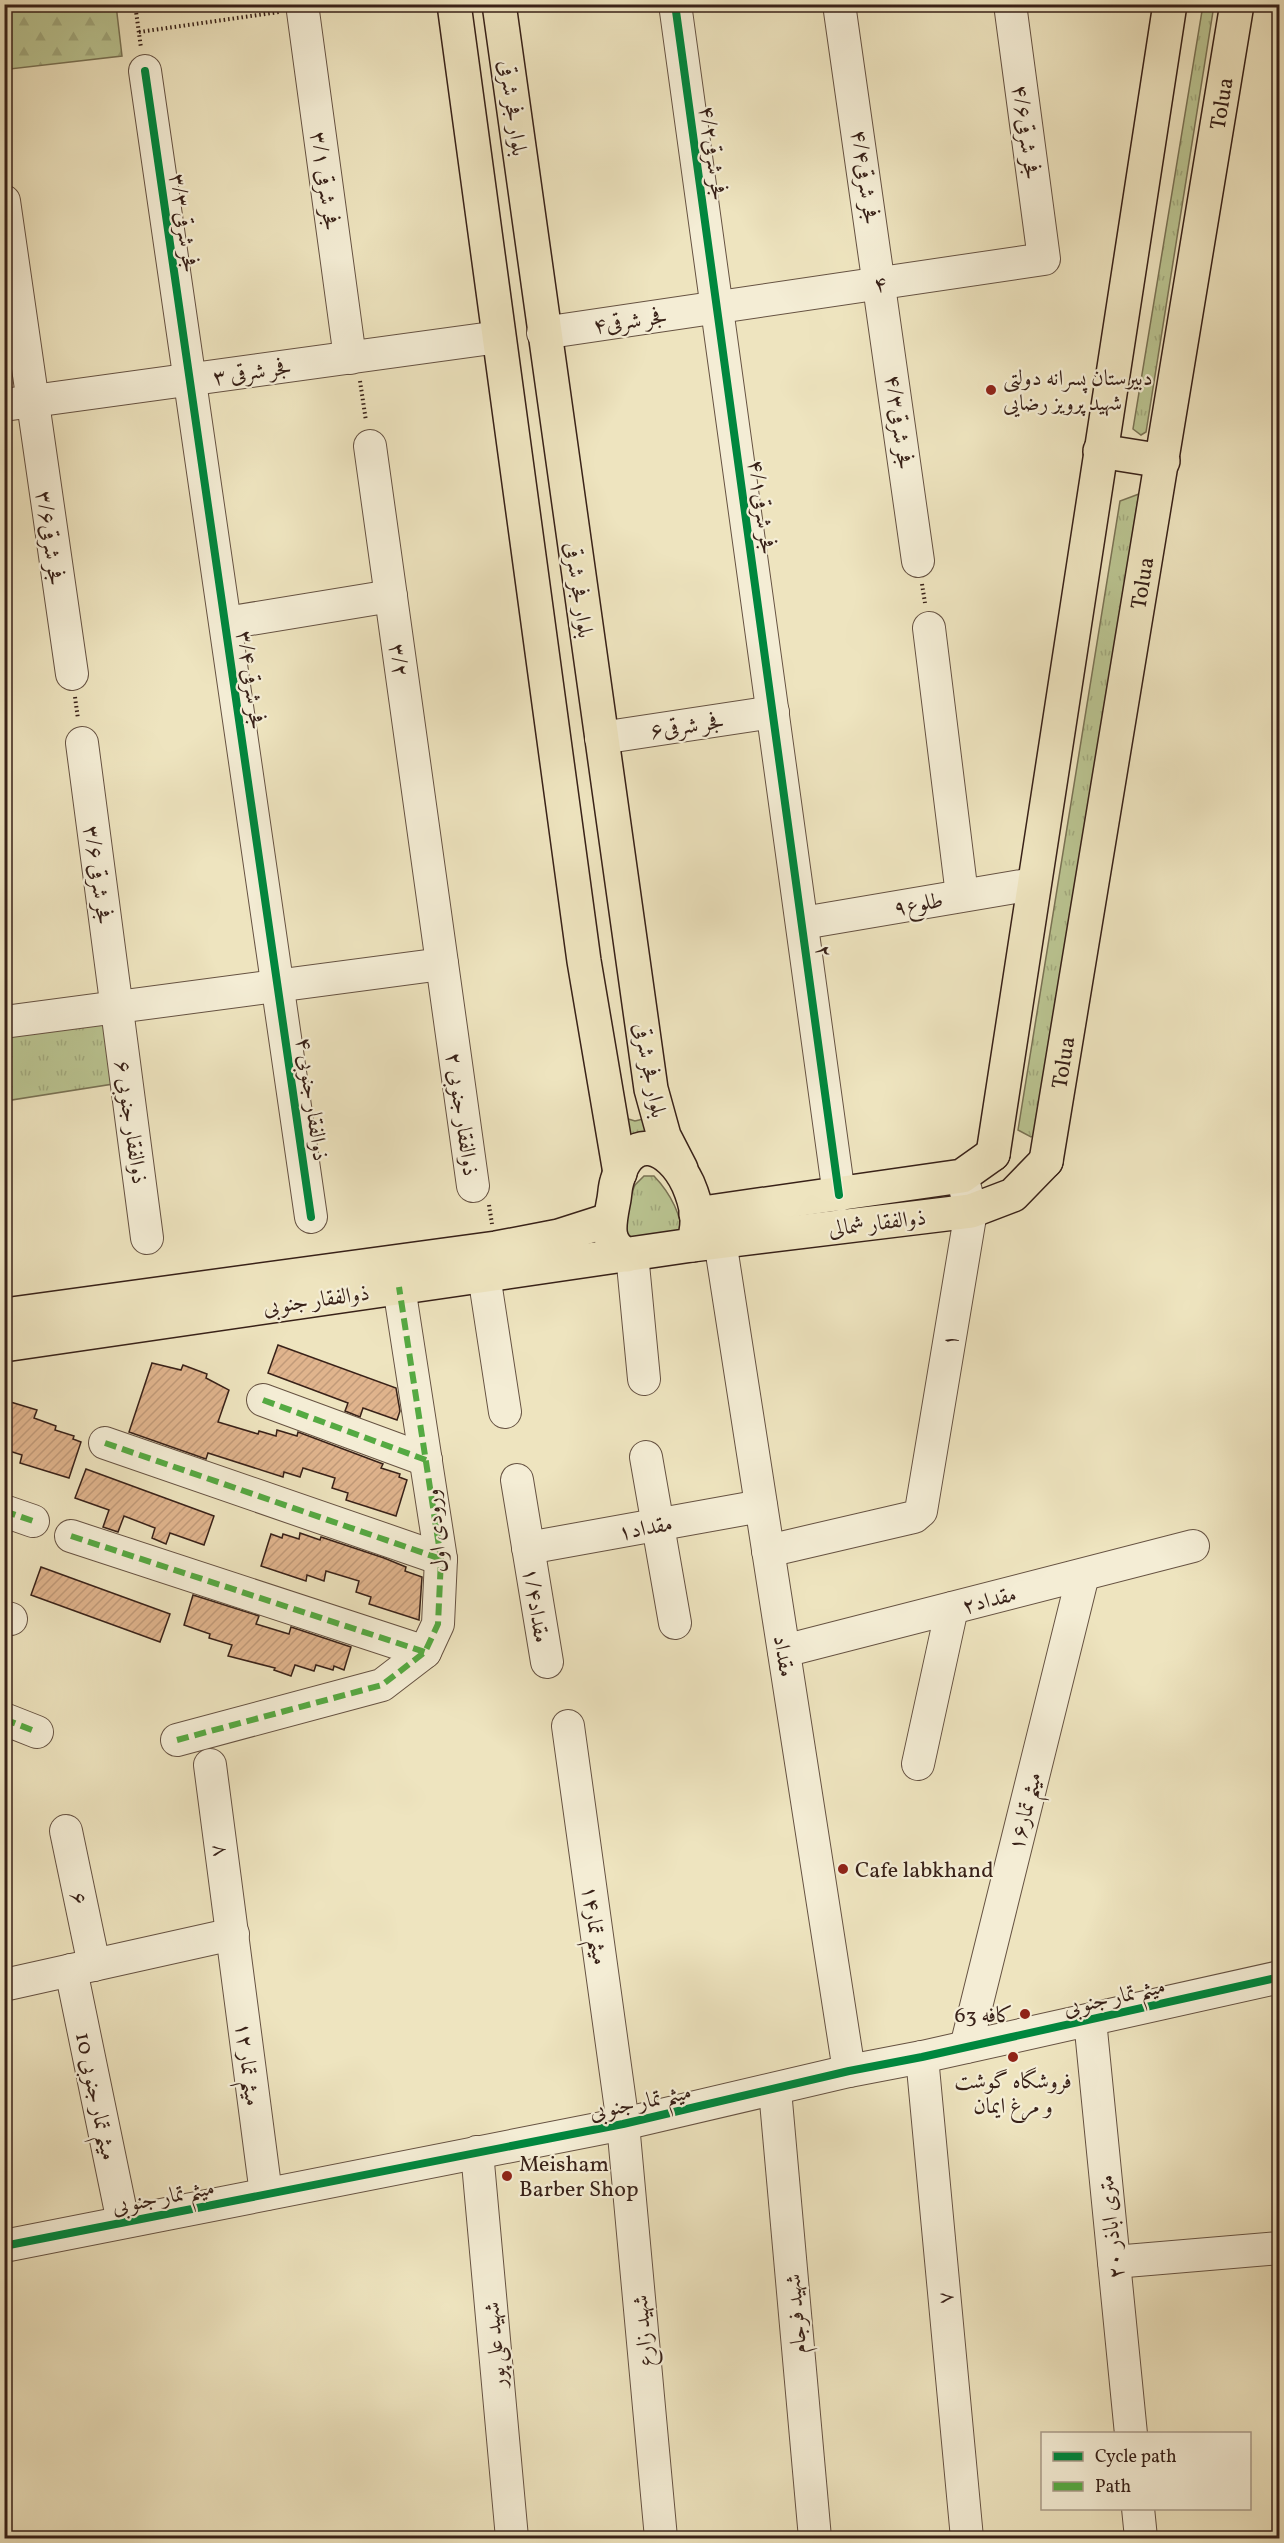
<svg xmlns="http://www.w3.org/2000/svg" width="1284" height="2543" font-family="Vollkorn,Amiri,serif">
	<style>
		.grass { fill: url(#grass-tufts); stroke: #797254; stroke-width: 1.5 }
		.forest { fill: url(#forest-firs); stroke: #797254; stroke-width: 1.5 }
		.building { fill: url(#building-hatch); stroke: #382118; stroke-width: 1.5 }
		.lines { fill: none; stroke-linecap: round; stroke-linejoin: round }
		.minor-casing { stroke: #665242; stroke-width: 34 }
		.major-casing { stroke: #382118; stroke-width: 36 }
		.path { stroke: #382118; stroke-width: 4; stroke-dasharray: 1.5 3; stroke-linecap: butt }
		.minor { stroke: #f4edd5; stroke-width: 32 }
		.major { stroke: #eee4bf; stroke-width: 33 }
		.quiet { stroke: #55aa42; stroke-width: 6; stroke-dasharray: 12 6; stroke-linecap: butt }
		.cycleway-casing { stroke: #f4edd5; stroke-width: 11 }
		.cycleway { stroke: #00873e; stroke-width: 8 }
		.poi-dot { fill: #8f2418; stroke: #f4edd5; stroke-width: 2 }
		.labels { text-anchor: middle; stroke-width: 4.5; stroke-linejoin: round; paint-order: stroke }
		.street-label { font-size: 22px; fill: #382118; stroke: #f4edd5 }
		.poi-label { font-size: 22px; fill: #382118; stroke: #f4edd5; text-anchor: start }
	</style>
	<defs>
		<pattern id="grass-tufts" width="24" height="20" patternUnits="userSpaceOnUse" patternTransform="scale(1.5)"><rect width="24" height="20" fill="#bac491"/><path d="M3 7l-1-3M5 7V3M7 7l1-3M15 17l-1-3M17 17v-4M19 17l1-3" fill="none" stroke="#a1a87c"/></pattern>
		<pattern id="forest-firs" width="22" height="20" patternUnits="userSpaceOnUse" patternTransform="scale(1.5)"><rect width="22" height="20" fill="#bac491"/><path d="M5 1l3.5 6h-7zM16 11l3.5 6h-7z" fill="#a1a87c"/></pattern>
		<pattern id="building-hatch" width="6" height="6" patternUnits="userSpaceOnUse" patternTransform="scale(1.5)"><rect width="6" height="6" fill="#e0b48d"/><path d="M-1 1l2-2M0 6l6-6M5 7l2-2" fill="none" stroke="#c19a79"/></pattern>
	</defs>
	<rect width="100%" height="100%" fill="#eee4bf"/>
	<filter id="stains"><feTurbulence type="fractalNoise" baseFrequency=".00333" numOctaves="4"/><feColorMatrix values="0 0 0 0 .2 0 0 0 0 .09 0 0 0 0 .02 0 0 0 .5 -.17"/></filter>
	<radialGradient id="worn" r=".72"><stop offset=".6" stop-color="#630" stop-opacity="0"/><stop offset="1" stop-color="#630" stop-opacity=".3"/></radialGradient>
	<g class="grass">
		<polygon points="1203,5 1214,5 1146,432 1141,435 1133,429"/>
		<polygon points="1139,494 1037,1133 1031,1137 1018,1130 1120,501"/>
		<polygon points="104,1021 113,1084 5,1101 5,1033"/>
		<polygon points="625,1118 635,1121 647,1118 659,1141 626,1147"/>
		<path d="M644 1176H654C671 1194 681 1213 683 1238L631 1250 619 1224 635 1185Z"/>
	</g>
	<polygon class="forest" points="38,4 116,5 122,56 10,69 5,8"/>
	<g class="building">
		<polygon points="278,1345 396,1388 400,1411 397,1420 363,1408 360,1417 345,1411 348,1403 268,1373"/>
		<polygon points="152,1363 181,1370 183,1365 207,1374 206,1378 229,1390 218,1422 258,1434 259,1431 276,1436 277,1430 297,1436 298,1432 383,1464 381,1468 400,1474 399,1477 407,1480 396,1516 346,1500 348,1493 332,1488 335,1478 303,1468 300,1477 284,1472 283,1477 208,1453 206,1459 129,1432"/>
		<polygon points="4,1400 37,1410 34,1418 56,1426 55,1430 74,1436 73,1439 81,1442 69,1478 20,1463 22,1455 6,1450 9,1440 4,1438"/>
		<polygon points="86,1469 214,1516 204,1545 170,1533 166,1544 152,1538 155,1528 124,1516 118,1532 103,1527 109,1510 75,1498"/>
		<polygon points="300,1533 320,1540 321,1537 384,1558 406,1567 405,1571 422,1577 419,1620 369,1604 371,1597 356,1592 359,1581 326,1571 324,1581 307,1575 306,1581 261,1566 271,1534 282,1538 283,1534 299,1539"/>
		<polygon points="41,1567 170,1614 160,1642 31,1595"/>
		<polygon points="193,1595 259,1616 256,1624 289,1634 291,1627 351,1647 344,1670 334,1666 333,1670 316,1665 314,1671 295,1665 291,1676 274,1670 275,1668 228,1656 232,1645 209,1638 210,1634 184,1625"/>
	</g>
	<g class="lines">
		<defs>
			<g id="minor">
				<polyline points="302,4 350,358"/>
				<polyline points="675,4 839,1195"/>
				<polyline points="839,4 918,561"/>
				<polyline points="145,71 311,1217"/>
				<polyline points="4,201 72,674"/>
				<polyline points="543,333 1044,259 1010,4"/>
				<polyline points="4,405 499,337"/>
				<polyline points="370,446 473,1186"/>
				<polyline points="226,623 391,596"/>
				<polyline points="929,628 962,895"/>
				<polyline points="601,738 773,712"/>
				<polyline points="82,743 147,1238"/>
				<polyline points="803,923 1033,884"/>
				<polyline points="4,1022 442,964"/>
				<polyline points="716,1215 849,2071"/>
				<polyline points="632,1254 644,1379"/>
				<polyline points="484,1275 505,1412"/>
				<polyline points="263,1400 426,1460"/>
				<polyline points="105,1443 441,1559"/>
				<polyline points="646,1457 675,1623"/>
				<polyline points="517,1480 547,1662"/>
				<polyline points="4,1511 33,1521"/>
				<polyline points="71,1536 425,1652"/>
				<polyline points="528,1548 761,1506"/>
				<polyline points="768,1551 914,1517 921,1511 971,1211 962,1176"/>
				<polyline points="4,1617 11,1619"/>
				<polyline points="784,1651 1193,1546"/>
				<polyline points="4,1719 37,1732"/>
				<polyline points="568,1726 623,2124 661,2538"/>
				<polyline points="177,1740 382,1685 425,1652 438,1624 441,1559 399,1287"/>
				<polyline points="918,1764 952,1608"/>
				<polyline points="210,1765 266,2194"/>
				<polyline points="66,1831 94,1965"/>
				<polyline points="71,1970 123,2222"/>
				<polyline points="4,1985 233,1934"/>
				<polyline points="1090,2020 1131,2434"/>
				<polyline points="966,2047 1083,1575"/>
				<polyline points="922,2057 967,2538"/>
				<polyline points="775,2090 815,2538"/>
				<polyline points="477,2152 512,2538"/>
				<polyline points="4,2246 623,2124 849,2071 922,2057 1280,1977"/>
				<polyline points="1114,2262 1280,2248"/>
				<polyline points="1138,2508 1141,2538"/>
			</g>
			<g id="major">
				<polyline points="454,4 584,961 620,1173"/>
				<polyline points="499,4 651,1089 664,1136 681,1169"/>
				<polyline points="1100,451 1163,461"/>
				<polyline points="993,1154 1170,4"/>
				<path id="s1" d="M1046 1161 1237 4"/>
				<polyline points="696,1214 962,1176 993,1154"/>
				<polyline points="692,1245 971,1211 1013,1195 1046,1161"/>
				<polyline points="4,1315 496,1248 559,1236 609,1220"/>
				<path d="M4 1345 692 1245C701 1224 697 1205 688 1184 670 1145 630 1130 617 1181 615 1187 615 1193 614 1199 610 1221 603 1244 627 1255"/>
			</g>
		</defs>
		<use href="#minor" class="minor-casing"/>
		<use href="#major" class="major-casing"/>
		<g class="path">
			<polyline points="135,4 141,48"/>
			<polyline points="139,32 279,12"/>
			<polyline points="360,381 366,421"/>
			<polyline points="922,584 925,603"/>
			<polyline points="75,697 78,719"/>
			<polyline points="489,1205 492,1224"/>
		</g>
		<use href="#minor" class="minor"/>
		<use href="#major" class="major"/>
		<g class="quiet">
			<polyline points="263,1400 426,1460"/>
			<polyline points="105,1443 441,1559"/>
			<polyline points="4,1511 33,1521"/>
			<polyline points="71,1536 425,1652"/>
			<polyline points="4,1617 11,1619"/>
			<polyline points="4,1719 37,1732"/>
			<polyline points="177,1740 382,1685 425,1652 438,1624 441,1559 399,1287"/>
		</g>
		<defs>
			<g id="cycleway">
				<polyline points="675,4 839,1195"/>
				<polyline points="145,71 311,1217"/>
				<polyline points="4,2246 623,2124 849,2071 922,2057 1280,1977"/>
			</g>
		</defs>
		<use href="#cycleway" class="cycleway-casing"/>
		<use href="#cycleway" class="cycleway"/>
	</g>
	<g class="poi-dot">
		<circle cx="991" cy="390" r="6"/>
		<circle cx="843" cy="1869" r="6"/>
		<circle cx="1025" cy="2014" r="6"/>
		<circle cx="1013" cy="2057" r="6"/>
		<circle cx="507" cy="2176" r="6"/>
	</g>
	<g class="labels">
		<g class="street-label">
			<text dy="8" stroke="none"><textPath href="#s1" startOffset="1072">Tolua</textPath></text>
			<text transform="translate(514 108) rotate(82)" y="8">بلوار فجر شرقی</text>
			<text transform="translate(1027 132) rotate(82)" y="8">فجر شرقی۴/۶</text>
			<text transform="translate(714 153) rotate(82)" y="8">فجر شرقی۴/۲</text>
			<text transform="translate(866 177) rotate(82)" y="8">فجر شرقی۴/۴</text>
			<text transform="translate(326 181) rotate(82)" y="8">۳/۱ فجر شرقی</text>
			<text transform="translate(185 223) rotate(82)" y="8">۳/۳ فجر شرقی</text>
			<text transform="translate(880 283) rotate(-8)" y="8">۴</text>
			<text transform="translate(630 320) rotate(-8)" y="8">فجر شرقی۴</text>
			<text transform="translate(252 371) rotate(-8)" y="8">۳ فجر شرقی</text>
			<text transform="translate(900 422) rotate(82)" y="8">فجر شرقی۴/۳</text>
			<text transform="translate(763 507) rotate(82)" y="8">فجر شرقی۴/۱</text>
			<text transform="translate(51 538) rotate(82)" y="8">فجر شرقی۳/۶</text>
			<text dy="8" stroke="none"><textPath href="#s1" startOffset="586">Tolua</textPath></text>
			<text transform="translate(580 590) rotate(82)" y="8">بلوار فجر شرقی</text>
			<text transform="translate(400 660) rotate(82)" y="8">۳/۲</text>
			<text transform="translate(252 680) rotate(82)" y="8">۳/۴ فجر شرقی</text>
			<text transform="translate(687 725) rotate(-8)" y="8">فجر شرقی۶</text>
			<text transform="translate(99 875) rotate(82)" y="8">۳/۶ فجر شرقی</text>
			<text transform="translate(918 903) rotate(-10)" y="8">طلوع۹</text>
			<text transform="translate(825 951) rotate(82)" y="8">۲</text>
			<text dy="8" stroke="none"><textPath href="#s1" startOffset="100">Tolua</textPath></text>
			<text transform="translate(651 1070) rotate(79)" y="8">بلوار فجر شرقی</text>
			<text transform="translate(313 1099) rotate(82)" y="8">۴ ذوالفقار جنوبی</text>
			<text transform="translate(463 1114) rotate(82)" y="8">۲ ذوالفقار جنوبی</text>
			<text transform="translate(132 1122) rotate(82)" y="8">۶ ذوالفقار جنوبی</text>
			<text transform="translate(877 1222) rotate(-7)" y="8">ذوالفقار شمالی</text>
			<text transform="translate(316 1299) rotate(-8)" y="8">ذوالفقار جنوبی</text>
			<text transform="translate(949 1340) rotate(-80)" y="8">۱</text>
			<text transform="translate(645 1527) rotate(-10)" y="8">مقداد۱</text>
			<text transform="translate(435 1531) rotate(-96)" y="8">ورودی اول</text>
			<text transform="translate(989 1599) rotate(-14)" y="8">مقداد۲</text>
			<text transform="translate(537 1605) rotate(81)" y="8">مقداد۱/۴</text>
			<text transform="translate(785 1656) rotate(81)" y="8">مقداد</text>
			<text transform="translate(1024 1811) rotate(-76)" y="8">میثم تمار۱۶</text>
			<text transform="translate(222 1850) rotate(82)" y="8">۸</text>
			<text transform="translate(80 1898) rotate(78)" y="8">۶</text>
			<text transform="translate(596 1925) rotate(82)" y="8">میثم تمار۱۴</text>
			<text transform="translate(1114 1996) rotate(-13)" y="8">میثم تمار جنوبی</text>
			<text transform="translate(249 2064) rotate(83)" y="8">میثم تمار ۱۲</text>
			<text transform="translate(97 2096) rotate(78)" y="8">میثم تمار جنوبی 10</text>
			<text transform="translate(640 2101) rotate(-12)" y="8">میثم تمار جنوبی</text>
			<text transform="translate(163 2196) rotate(-11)" y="8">میثم تمار جنوبی</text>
			<text transform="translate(1110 2227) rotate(-96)" y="8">۲۰ متری اباذر</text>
			<text transform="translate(944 2298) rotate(-95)" y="8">۷</text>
			<text transform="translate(795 2314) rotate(-95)" y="8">شهید فرجام</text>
			<text transform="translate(642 2331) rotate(-95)" y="8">شهید زارع</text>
			<text transform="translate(494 2345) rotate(-95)" y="8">شهید علی پور</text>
		</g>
		<g class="poi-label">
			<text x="1003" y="385">دبیرستان پسرانه دولتی<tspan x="1003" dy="25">شهید پرویز رضایی</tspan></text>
			<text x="855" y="1877">Cafe labkhand</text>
			<text x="1013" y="2022" text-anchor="end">کافه 63</text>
			<text x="1013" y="2088" text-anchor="middle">فروشگاه گوشت<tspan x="1013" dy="25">و مرغ ایمان</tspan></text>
			<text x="519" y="2171">Meisham<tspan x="519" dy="25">Barber Shop</tspan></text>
		</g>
	</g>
	<rect width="1284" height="2543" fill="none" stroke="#eee4bf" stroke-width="24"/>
	<rect x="6" y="6" width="1272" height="2531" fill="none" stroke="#382118" stroke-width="3"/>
	<rect x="12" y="12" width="1260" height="2519" fill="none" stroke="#382118" stroke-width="1.5"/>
	<rect x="1041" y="2432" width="210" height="78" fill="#f4edd5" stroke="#a99b89" stroke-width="1.5"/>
	<rect x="1053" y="2452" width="30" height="9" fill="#00873e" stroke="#a99b89" stroke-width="1.5"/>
	<text x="1095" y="2462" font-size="18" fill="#382118">Cycle path</text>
	<rect x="1053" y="2482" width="30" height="9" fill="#55aa42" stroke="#a99b89" stroke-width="1.5"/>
	<text x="1095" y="2492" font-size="18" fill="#382118">Path</text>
	<rect width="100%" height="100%" filter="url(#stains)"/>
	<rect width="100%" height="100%" fill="url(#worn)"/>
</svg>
